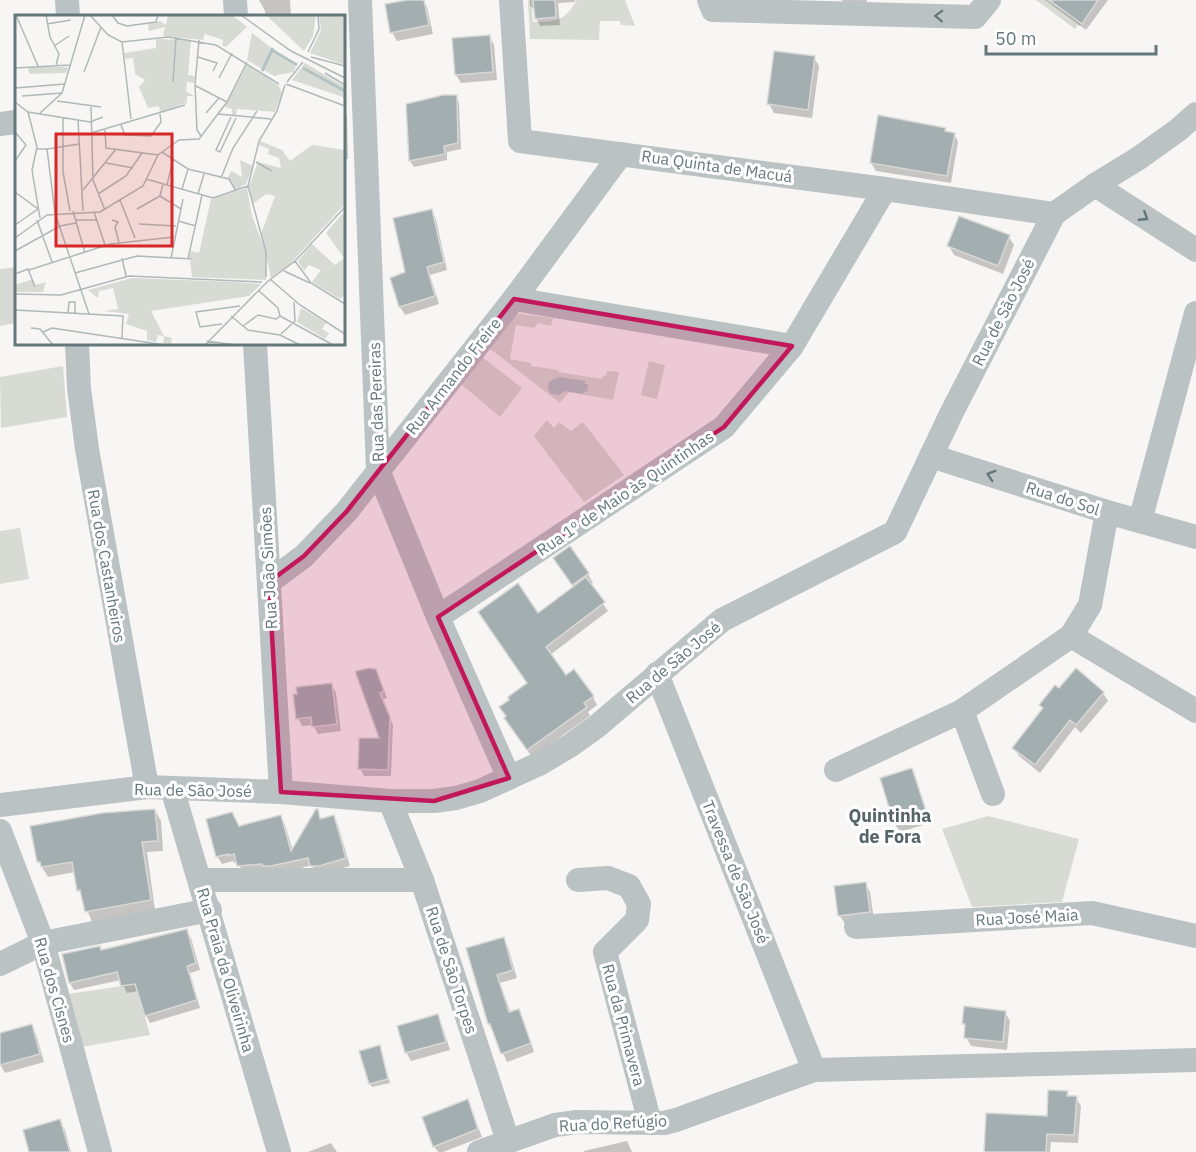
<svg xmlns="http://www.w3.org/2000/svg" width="1196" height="1152" font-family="'IBM Plex Sans',sans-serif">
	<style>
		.green { fill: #d8dbd3 }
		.water { fill: #b3c3c3 }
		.shadow { fill: #0003 }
		.building { fill: #a3aeb0; stroke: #d8d8d6; stroke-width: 1.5 }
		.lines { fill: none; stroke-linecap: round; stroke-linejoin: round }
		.street { stroke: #bbc2c3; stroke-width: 24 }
		.oneway { stroke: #64787c }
		.marked { fill: #c2185b; fill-opacity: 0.2; stroke: #c2185b; stroke-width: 4.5; stroke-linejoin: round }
		.labels { text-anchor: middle; stroke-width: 6; stroke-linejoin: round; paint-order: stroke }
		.street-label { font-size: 16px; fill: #64787c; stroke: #fff }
		.neighbourhood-label { font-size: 18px; font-weight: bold; fill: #556468; stroke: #fff }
		.inset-river { fill: none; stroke: #b3c3c3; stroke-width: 3 }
		.inset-road { fill: none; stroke: #afb9b9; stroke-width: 1.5 }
		.view { fill: #d62828; fill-opacity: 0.15; stroke: #d62828; stroke-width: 3 }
		.inset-edge { fill: none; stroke: #64787c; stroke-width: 3 }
	</style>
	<rect width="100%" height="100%" fill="#f7f6f4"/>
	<g class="green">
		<path d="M528 0H531L533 22C557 21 564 22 577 0H625L635 26 621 25 620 21H600L599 40 530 39Z"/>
		<polygon points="1036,0 1046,0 1069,15 1081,0 1093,9 1080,26 1078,25 1075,29"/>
		<polygon points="16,267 16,323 0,326 0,269"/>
		<polygon points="520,314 553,318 551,326 538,323 534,328 516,325 510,359 531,363 531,366 558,370 558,372 602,379 603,375 606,376 607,371 619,372 613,400 569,392 560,403 489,348 515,315"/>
		<polygon points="482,357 522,388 500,417 461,384"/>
		<polygon points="649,361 665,365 657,399 641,395"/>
		<polygon points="63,366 67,417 1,428 0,377"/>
		<polygon points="547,420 554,428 559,422 571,431 583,422 624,475 584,502 534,436"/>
		<polygon points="20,528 29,579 0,584 0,531"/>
		<polygon points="988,816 1079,839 1062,902 972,907 942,829"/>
		<polygon points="136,984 150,1035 76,1048 61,995"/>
	</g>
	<polygon class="water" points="558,377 585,381 585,384 588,384 587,392 584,391 583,394 566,391 559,395 551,394 548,389 549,382"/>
	<g class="shadow">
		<polygon points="259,0 290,0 291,16 265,16 265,11"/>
		<polygon points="414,0 423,0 427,7 433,34 397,41 392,32"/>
		<polygon points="530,0 575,0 575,2 558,3 560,25 540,26 536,18 536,13 530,5"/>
		<polygon points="841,0 867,0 867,2 843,2"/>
		<polygon points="1045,0 1108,0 1086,30"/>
		<polygon points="489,36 494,45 497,80 461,83 456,75"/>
		<polygon points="814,58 819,66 812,118 774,113 769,104"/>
		<polygon points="456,96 459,103 461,149 447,152 447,160 414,167 410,161 408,105"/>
		<polygon points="344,110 347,116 348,159 344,159"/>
		<polygon points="945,129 947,133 954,134 958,142 951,183 876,171 871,163"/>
		<polygon points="431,211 436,219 447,270 430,275 439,304 405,315 400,307 392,279 407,272"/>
		<polygon points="1009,237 1014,245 1003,274 954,255 949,246"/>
		<polygon points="570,548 588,574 593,583 590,585 608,611 550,655 565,677 593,697 597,705 588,712 590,716 532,757 510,726 528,684 538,615 574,588 560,567"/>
		<polygon points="379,677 387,698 382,700 393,725 391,776 364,776 360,769 361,739 381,740"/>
		<polygon points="332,685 336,693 341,731 318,734 313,725 302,726 298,718"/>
		<polygon points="1059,690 1103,693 1108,701 1081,733 1075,727 1040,773 1019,756 1014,748 1043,710 1041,705"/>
		<polygon points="911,770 916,778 930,823 900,832 895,824"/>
		<polygon points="155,810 161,821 163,851 147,852 155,910 92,922 79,890 75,872 48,877 39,862"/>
		<polygon points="317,811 322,820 333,817 338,825 350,866 324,873 316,873 312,865 290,871 243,873 238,862 234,863 233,861 222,864 217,856 238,827 281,817 285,825 293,851"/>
		<polygon points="865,883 870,892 874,920 845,924 840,916"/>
		<polygon points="186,931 191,938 200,970 190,973 200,1008 150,1023 146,1015 139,991 127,993 121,980 74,990 70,983 101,952"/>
		<polygon points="503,939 508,947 517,978 500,983 511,1013 518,1011 523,1019 534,1052 507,1062 489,1024 468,949"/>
		<polygon points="1005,1012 1010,1021 1007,1050 971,1046 966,1037 967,1028 964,1024"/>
		<polygon points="437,1016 442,1025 450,1050 411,1061 406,1052"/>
		<polygon points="31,1025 36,1034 44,1062 5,1073 0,1064 0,1034"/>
		<polygon points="380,1047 390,1083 372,1087 370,1084"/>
		<polygon points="1067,1093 1070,1098 1076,1098 1081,1106 1078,1143 1051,1142 1050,1152 986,1152 1048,1118"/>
		<polygon points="471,1109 482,1137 443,1152 438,1152 434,1146"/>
		<polygon points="60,1121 65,1130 71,1152 31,1152"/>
		<polygon points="627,1141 632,1152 584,1152 584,1151"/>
		<polygon points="331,1143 337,1152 308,1152"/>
	</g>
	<g class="building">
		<polygon points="407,0 424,0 429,25 390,33 385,4"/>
		<polygon points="533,0 555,0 556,17 535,19"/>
		<polygon points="1049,0 1098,0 1082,24"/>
		<polygon points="490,35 493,72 455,75 452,38"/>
		<polygon points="774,51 815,56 808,110 767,104"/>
		<polygon points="443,95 457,95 458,143 444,146 445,154 409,161 406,104"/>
		<polygon points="878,115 946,128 945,131 955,133 947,176 870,163"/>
		<polygon points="432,209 444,262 427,267 435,296 399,307 390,278 405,272 393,218"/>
		<polygon points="959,216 1010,235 998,266 947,246"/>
		<polygon points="570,546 589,573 572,585 553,558"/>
		<polygon points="586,577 605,602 546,647 566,675 574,669 594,696 584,703 587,707 527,750 504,718 506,716 499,707 509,700 508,697 527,683 478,612 518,583 538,613"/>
		<polygon points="369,668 376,669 384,691 380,693 390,717 388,770 358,769 359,738 379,738 356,674 356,671"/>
		<polygon points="1076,668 1104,692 1076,725 1070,720 1035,765 1012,748 1043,708 1039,705 1055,685 1059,688"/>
		<polygon points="332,683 337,724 312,727 311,717 296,719 293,694 297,694 296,687"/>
		<polygon points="912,768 927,814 894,824 880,778"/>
		<polygon points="155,809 158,841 142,842 151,900 85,912 80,890 77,891 72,862 41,867 40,862 37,862 30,826 102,813"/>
		<polygon points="316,809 318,809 320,819 334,815 346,858 319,866 310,866 308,858 271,866 263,866 262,864 237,866 234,854 228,856 228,854 216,857 206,819 232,812 239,826 281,815 291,851"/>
		<polygon points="866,882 870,912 838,916 834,886"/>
		<polygon points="187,929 196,963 187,966 197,1000 145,1016 135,984 121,986 117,972 69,983 62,954 100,946 101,950"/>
		<polygon points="504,937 513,970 497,975 509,1012 519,1009 531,1043 501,1054 490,1024 488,1024 466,948"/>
		<polygon points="964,1006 1006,1011 1003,1042 964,1038 965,1024 962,1024"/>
		<polygon points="438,1014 446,1042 405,1053 397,1026"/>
		<polygon points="32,1024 40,1054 0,1065 0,1033"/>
		<polygon points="380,1045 388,1079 369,1084 359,1051"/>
		<polygon points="1048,1090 1068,1091 1067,1096 1077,1096 1074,1135 1047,1134 1046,1152 984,1152 986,1113 1047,1116"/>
		<polygon points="468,1099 478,1129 433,1147 422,1117"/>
		<polygon points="60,1119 70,1152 29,1152 23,1130"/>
	</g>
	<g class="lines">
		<g class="street">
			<polyline points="67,0 68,16"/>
			<polyline points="235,0 236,16"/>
			<polyline points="360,0 378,470 438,617 509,778"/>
			<polyline points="511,0 520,141 885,189 1054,214"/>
			<polyline points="709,0 713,10 975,17 989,0"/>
			<polyline points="0,124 16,122"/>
			<polyline points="1095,185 1196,250"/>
			<polyline points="514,299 792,346"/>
			<polyline points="77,344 79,388 87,449 147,787"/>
			<polyline points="255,344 281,792"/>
			<polyline points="931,456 1107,512 1196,537"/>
			<polyline points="1140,521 1196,313"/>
			<polyline points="269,582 304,556 347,511 514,299 621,154"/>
			<polyline points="438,617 724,427 792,346 885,189"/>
			<polyline points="1071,636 1196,711"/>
			<polyline points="657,674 814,1070"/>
			<polyline points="962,711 993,794"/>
			<polyline points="836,770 962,711 1071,636 1090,605 1107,512"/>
			<polyline points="172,788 279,1152"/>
			<polyline points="390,801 422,880 508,1141"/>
			<polyline points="0,805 147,787 281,792 390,801 434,801 456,798 480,791 541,763 571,745 596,727 722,620 895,532 952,412 1054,214 1095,185 1139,158 1178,130 1196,114"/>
			<polyline points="0,831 43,943 100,1152"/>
			<polyline points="200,880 422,880"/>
			<polyline points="578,880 608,878 629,886 639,904 637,920 605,952 650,1123"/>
			<polyline points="856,927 1092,913 1196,936"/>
			<polyline points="0,964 43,943 210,910"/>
			<polyline points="479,1152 555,1125 577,1122 664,1123 676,1120 814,1070 1196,1060"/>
		</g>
	</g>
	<defs><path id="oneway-chevron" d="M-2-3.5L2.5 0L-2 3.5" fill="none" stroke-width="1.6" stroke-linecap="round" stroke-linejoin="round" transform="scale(1.5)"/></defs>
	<g class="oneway">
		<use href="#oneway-chevron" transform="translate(939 16) rotate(-178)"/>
		<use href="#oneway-chevron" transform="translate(1144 217) rotate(33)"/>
		<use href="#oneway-chevron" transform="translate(991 475) rotate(-162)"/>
	</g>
	<path class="marked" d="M514 299 792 346 724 427 438 617 509 778 434 801 281 792 269 582 304 556 347 511Z"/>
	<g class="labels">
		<g class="street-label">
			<text transform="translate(717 166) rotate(8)" y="6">Rua Quinta de Macuá</text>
			<text transform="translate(1003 312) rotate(-63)" y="6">Rua de São José</text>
			<text transform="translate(453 376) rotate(-52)" y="6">Rua Armando Freire</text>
			<text transform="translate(376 402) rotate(-92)" y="6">Rua das Pereiras</text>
			<text transform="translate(625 493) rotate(-34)" y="6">Rua 1º de Maio às Quintinhas</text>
			<text transform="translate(1063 498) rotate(18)" y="6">Rua do Sol</text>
			<text transform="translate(107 566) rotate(80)" y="6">Rua dos Castanheiros</text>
			<text transform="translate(268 568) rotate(-93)" y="6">Rua João Simões</text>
			<text transform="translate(673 662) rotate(-40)" y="6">Rua de São José</text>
			<text transform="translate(193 790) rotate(1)" y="6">Rua de São José</text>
			<text transform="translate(736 872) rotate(68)" y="6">Travessa de São José</text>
			<text transform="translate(1027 917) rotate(-3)" y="6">Rua José Maia</text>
			<text transform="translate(226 970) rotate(74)" y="6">Rua Praia da Oliveirinha</text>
			<text transform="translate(452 970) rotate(72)" y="6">Rua de São Torpes</text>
			<text transform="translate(55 990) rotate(74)" y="6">Rua dos Cisnes</text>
			<text transform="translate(624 1025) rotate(75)" y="6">Rua da Primavera</text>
			<text transform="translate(613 1123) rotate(-3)" y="6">Rua do Refúgio</text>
		</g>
		<g class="neighbourhood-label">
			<text x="890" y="822">Quintinha<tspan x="890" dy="21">de Fora</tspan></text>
		</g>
	</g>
	<g transform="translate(15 15)">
		<rect width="330" height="330" fill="#f7f6f4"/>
		<path d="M153 0H217L232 12 211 32 207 30 208 25 190 19 188 25 148 21 150 12 134 16 133 9 145 6 151 10ZM251 0H301L298 21 289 36ZM304 0H330V50L295 38 306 15ZM237 18 281 52 278 57 259 61 232 45ZM141 24 176 25 173 60 180 61 179 68 172 67 171 76 179 81H172V88L145 97 144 91 133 93 124 72 130 65 120 59 118 43 110 44 109 38 141 33ZM290 48 330 72V89L328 82 277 65ZM232 49 264 71 267 78 260 97 222 94 221 101H217V94L210 92ZM12 52H52L53 54 51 58 15 59ZM245 126 267 135 275 146 297 130 330 135V189L274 250 256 263 246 219 260 181 251 179 238 189 234 171 243 147 266 153 264 143 253 139 254 134 244 130ZM225 145 238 151 231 169 221 175 213 162 216 156 227 162ZM232 173 237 201 251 237V265L177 262 175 246 180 243H174L176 236 184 238 196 184ZM328 198 330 206V279L325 284 297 267 306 255 294 250 289 256 283 246 297 229 320 250 329 243 311 218ZM117 263 221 267 246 269 234 281 136 296 149 321 157 323 156 329 148 328 149 321 143 320 141 327 132 325V316L111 309 114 299 89 296 103 294 98 273 84 276 83 283 73 275ZM18 264 20 270 31 267 28 277H0V270ZM286 293 311 308 307 314 314 318 310 324 282 307Z" fill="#d8dbd3"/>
		<path class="inset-river" d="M257 35 282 50M288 53 330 76M247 56 258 33"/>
		<path class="inset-road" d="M1 0 23 51M31 0 35 22 44 39 41 50M75 0 93 20 107 27 153 22 201 30 264 69M97 0 103 8 112 11 141 7 143 0M226 0 276 36 330 63M32 9 56 5M184 25 180 70 182 115 186 121M107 27 116 104M39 31 54 21M293 37 304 14 303 0M183 42 202 48 198 56M296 42 330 51M0 53 55 50M69 57 86 12M310 58 330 70M204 63 217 38M158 67 161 22M272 67 288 47M271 69 330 91M181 71 212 87M0 73 50 69M7 81 47 78M42 86 86 92M0 87 13 97 75 107 88 102M76 92 78 165 90 195M13 97 22 132 17 155 25 203M191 98 204 83M24 99 47 78 70 0M203 99 256 104M216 102 201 135 205 137 221 103M48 103V157L55 196M63 105 68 196M106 110 110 120 136 121 146 107 145 99M90 115 91 133 143 140M0 117 11 130 0 146M76 118 170 90M21 134H32L40 198 74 299M32 134 64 129M147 137 173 154 214 164 221 176M241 147 257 156M91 148 118 153M206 163 218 133 242 96M131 164 198 183 233 171M152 170 158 145M167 174 173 154M68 175 101 134M0 177 23 194 0 210M83 179 111 161 127 138M183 179 189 159M145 181 166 194M105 185 120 223M122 194 145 181 148 169M58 196 70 238M79 197 90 230M22 205 37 247M60 205H82M97 205 103 207 100 212 104 228M163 206 181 211M124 209 161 211M0 223 32 200 85 197 128 171 143 140 164 125 184 124 212 87 232 47M0 236 45 211 61 208M107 243 111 261M156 243 168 184M173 244 187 180M280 246 296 268 330 289M14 255 95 229 159 222M269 256 295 268M60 258 122 241 178 244M0 259 13 254 20 272M251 262V237L233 171 244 126 262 96 270 70M256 265 285 290 330 319M243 275 263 293 265 301M0 279 46 280 114 261 247 267M0 295 108 301 107 323M53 298 54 287H60V298M216 301 233 315 265 320 285 330M265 301 318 330M207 309 185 312 181 297 225 291M228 311 243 300 261 304 265 301M16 313 25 314 38 330M28 317 37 313 150 330M266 319 280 306 279 287M192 326 220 330M190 330 252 267 280 246 330 192"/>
		<path class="view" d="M41 119H157V231H41Z"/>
		<rect width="330" height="330" class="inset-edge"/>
	</g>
	<path d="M986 45v9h170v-9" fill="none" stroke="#64787c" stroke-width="3"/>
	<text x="995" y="45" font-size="18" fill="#64787c" stroke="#ffffff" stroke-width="4.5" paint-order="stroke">50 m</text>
</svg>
